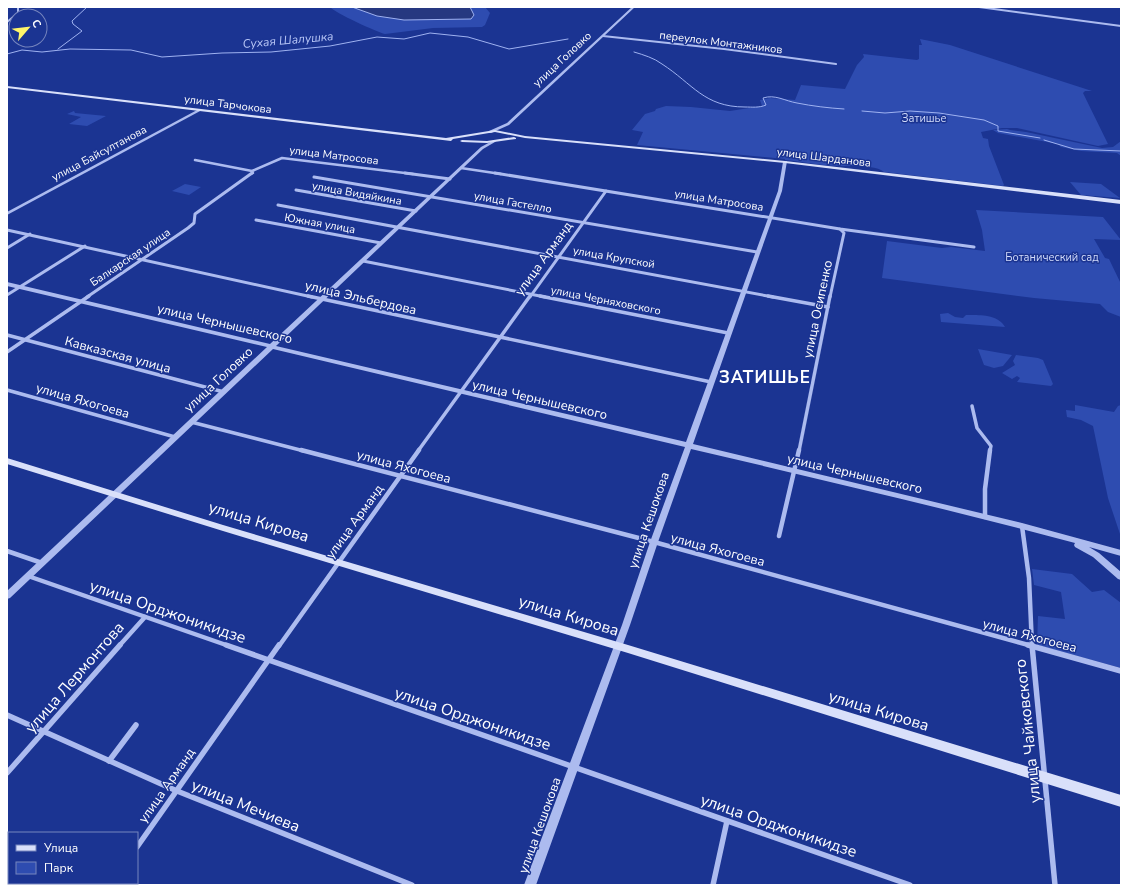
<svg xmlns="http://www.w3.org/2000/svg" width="1128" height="892" font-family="'Nunito Sans',sans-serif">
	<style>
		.green { fill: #2e4cb0 }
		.water { fill: #263880; stroke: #9fb2f1 }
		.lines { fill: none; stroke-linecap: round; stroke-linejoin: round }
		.stream { stroke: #9fb2f1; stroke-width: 1 }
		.minor-far5 { stroke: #acbbef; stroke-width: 2 }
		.minor-far4 { stroke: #acbbef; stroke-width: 2.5 }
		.minor-far3 { stroke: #acbbef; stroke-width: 3 }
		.minor-far2 { stroke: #acbbef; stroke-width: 3.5 }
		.minor-far1 { stroke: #acbbef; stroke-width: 4.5 }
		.minor { stroke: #acbbef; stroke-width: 5.5 }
		.tertiary { fill: #acbbef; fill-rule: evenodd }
		.secondary { fill: #d9e0fa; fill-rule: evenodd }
		.labels { text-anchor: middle; stroke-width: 3; stroke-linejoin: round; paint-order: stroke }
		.far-street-label { font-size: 11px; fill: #fff; stroke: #1b3492 }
		.far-park-label { font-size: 11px; fill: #d2dbfa; stroke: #1b3492 }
		.far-water-label { font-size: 12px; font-style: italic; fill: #b8c6f6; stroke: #1b3492 }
		.street-label { font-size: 13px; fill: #fff; stroke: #1b3492 }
		.near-street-label { font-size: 16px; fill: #fff; stroke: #1b3492 }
		.district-label { font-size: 17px; font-weight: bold; letter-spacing: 1px; fill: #fff; stroke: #1b3492 }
	</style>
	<rect width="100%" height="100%" fill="#1b3492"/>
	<g class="green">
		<path d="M330 7H352L377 16 404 20 466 19 472 13 470 7H485L490 13 485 25 482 27 433 28 385 34C377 32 335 13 330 7Z"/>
		<path d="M920 39 950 45 1092 91H1085L1083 93 1108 144 1098 146 1017 128H1002L981 132 983 138 988 139 989 146 1004 185 1003 186 884 172C877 165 852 166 841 166 823 166 804 162 785 160V159L637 145 643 132 632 130 645 114 655 111 656 109 666 106 691 107 730 111 762 106 760 100 770 98 795 100 801 85 845 89 857 65 864 57 863 54 917 60 919 59V45H922Z"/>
		<polygon points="74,111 75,113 106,116 87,126 69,124 81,117 67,114"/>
		<polygon points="1007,129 1010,130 1026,132 1102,148 1113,147 1121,141 1121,156 1117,153 1081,151 1061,147 1058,144 998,133 993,130"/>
		<polygon points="1070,182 1101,184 1120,198 1081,195"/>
		<polygon points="185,184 201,187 189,195 172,191"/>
		<polygon points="976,210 1103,217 1121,240 1094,239 1105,258 1109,259 1121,284 1121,317 1108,312 1100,304 1034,298 882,278 887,241 942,248 951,247 985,251 982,230"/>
		<path d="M948 313 955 317 963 318 966 315C979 315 998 314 1005 327L941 322 940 314Z"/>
		<polygon points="978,349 1012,355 1003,366 994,368 984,365"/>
		<polygon points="1016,355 1038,358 1043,360 1053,384 1051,386 1017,382 1020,378 1017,376 1012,379 1002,373 1015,365 1013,361"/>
		<polygon points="1075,405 1114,412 1118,406 1121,405 1121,537 1108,498 1093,426 1081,420 1067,417 1066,410 1075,411"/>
		<polygon points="1032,569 1072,574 1092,592 1104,590 1121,603 1121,668 1037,645 1038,616 1065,619 1061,592 1034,585"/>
	</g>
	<polygon class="water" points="352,7 470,7 474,15 471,19 404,20 377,16"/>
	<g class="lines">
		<g class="stream">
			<polyline points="58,49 82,31 73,24 72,21 87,7"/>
			<path d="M634 52C644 55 654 58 662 64 693 84 704 107 745 107 752 107 759 108 766 105L763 98C775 94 785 101 797 103 812 106 828 108 844 109"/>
			<polyline points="7,54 22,50 42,52 70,49 131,50 162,57 222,53 271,52 330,46 377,37 404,39 430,33 468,37 509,49 568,39"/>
			<polyline points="862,111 885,113 910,111 939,113 984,120 998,126 998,131 1040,138"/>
			<polyline points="1044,140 1074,149 1121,151"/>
		</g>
		<g class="minor-far5">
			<polyline points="979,7 1121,26"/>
			<polyline points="7,22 18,13 18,7"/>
			<polyline points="603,36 724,49 836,64"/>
		</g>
		<g class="minor-far4">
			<polyline points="195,160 252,171 282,158 413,174"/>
			<polyline points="461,168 501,174"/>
			<polyline points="251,174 253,173 252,171"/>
		</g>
		<g class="minor-far3">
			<polyline points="405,173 450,179"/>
			<polyline points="495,173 840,229 974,247"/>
			<polyline points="314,177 757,252"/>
			<polyline points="296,190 416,211"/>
			<polyline points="278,205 773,297"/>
			<polyline points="256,220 381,243"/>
			<polyline points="7,230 312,297"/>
			<polyline points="7,248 30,234"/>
			<polyline points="363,261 545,297"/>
			<polyline points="7,295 85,246"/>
			<polyline points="87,297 188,228 194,223 195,214 252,173"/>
			<polyline points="530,297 606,191"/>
			<polyline points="830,297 844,233 840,229"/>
		</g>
		<g class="minor-far2">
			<polyline points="308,296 711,382"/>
			<polyline points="540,296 728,333"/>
			<polyline points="768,296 828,307"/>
			<polyline points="7,335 224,392"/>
			<polyline points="7,352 89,296"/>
			<polyline points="7,390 175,437"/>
			<polyline points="972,406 977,428 991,446 990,451"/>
			<polyline points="191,422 304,451"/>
			<polyline points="418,451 530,296"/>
			<polyline points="799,451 830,296"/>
		</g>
		<g class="minor-far1">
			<polyline points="301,450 654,542 1032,646"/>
			<polyline points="985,517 985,489 990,450"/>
			<polyline points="1022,526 1029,578 1032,646"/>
			<polyline points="779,536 799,450"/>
			<polyline points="7,551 42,563"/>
			<polyline points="28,576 229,646"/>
			<polyline points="119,646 145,617"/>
			<polyline points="279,646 419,450"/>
		</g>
		<g class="minor">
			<polyline points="226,645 910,885"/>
			<polyline points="1028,645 1121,671"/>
			<polyline points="1032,645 1055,885"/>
			<polyline points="7,715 177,791 412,885"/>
			<polyline points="109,761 136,725"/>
			<polyline points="7,773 120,645"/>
			<polyline points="137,847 279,645"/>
			<polyline points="9,885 11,883"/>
			<polyline points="109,885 111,883"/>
			<polyline points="713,885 727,821"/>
		</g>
		<g class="tertiary">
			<polygon points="632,7 635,7 509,125 491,133 489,133 489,131 507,123"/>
			<polygon points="199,109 202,110 7,215 7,212"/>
			<path d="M494 140 496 141 495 142 483 149 276 346 686 442 778 191 783 162 787 161 782 191 693 444 1022 523 1121 550V556L1089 547 1099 553 1121 572V580L1118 579 1093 557 1075 547 1074 545 1075 543C948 509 819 479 691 449L658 542 630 625 536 885H524L622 625 650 542 685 447 273 349 10 598 7 599V591L267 347 7 286V282L270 344 481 147Z"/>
		</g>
		<g class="secondary">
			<polygon points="7,86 446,138 495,130 525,136 785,161 1121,200 1121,204 785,163 525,138 495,132 453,139 451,141 7,88"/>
			<polygon points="514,137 516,138 516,139 487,143 462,142 460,141 462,140 487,141"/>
			<polygon points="7,458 223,525 628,645 1121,795 1121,807 628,653 223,531 7,464"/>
		</g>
	</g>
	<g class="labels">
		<g class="far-street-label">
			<text transform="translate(721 42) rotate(7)" y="4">переулок Монтажников</text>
			<text transform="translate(562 59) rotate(-43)" y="4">улица Головко</text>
			<text transform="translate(228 104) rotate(7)" y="4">улица Тарчокова</text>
			<text transform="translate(99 153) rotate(-28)" y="4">улица Байсултанова</text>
			<text transform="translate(334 155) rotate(7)" y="4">улица Матросова</text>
			<text transform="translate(824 157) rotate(7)" y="4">улица Шарданова</text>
			<text transform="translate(357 193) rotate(10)" y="4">улица Видяйкина</text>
			<text transform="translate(719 200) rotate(9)" y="4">улица Матросова</text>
			<text transform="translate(513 202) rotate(10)" y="4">улица Гастелло</text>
			<text transform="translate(320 223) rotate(10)" y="4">Южная улица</text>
			<text transform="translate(130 257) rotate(-34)" y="4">Балкарская улица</text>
			<text transform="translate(614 257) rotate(10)" y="4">улица Крупской</text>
			<text transform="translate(606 300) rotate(11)" y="4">улица Черняховского</text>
		</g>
		<g class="far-park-label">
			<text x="924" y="122">Затишье</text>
			<text x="1052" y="261">Ботанический сад</text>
		</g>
		<g class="far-water-label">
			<text transform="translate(288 40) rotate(-5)" y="4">Сухая Шалушка</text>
		</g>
		<g class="street-label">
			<text transform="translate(543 258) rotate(-54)" y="5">улица Арманд</text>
			<text transform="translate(361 297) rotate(13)" y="5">улица Эльбердова</text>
			<text transform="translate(817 309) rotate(-78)" y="5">улица Осипенко</text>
			<text transform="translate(225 323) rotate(13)" y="5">улица Чернышевского</text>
			<text transform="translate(118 354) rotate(15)" y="5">Кавказская улица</text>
			<text transform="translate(218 379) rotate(-43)" y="5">улица Головко</text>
			<text transform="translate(540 399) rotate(13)" y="5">улица Чернышевского</text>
			<text transform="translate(83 400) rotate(16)" y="5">улица Яхогоева</text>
			<text transform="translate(404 466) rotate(15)" y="5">улица Яхогоева</text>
			<text transform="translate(855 473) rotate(13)" y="5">улица Чернышевского</text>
			<text transform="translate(648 520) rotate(-71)" y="5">улица Кешокова</text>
			<text transform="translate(354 521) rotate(-54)" y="5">улица Арманд</text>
			<text transform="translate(718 549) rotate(15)" y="5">улица Яхогоева</text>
			<text transform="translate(1030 635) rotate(15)" y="5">улица Яхогоева</text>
			<text transform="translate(166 785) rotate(-55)" y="5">улица Арманд</text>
			<text transform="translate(539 825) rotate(-70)" y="5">улица Кешокова</text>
		</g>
		<g class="near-street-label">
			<text transform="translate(259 521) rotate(17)" y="6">улица Кирова</text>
			<text transform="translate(168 611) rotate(19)" y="6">улица Орджоникидзе</text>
			<text transform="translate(569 615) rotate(17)" y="6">улица Кирова</text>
			<text transform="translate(74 677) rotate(-49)" y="6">улица Лермонтова</text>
			<text transform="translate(879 710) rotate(17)" y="6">улица Кирова</text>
			<text transform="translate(473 718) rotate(19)" y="6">улица Орджоникидзе</text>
			<text transform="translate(1027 731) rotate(-96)" y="6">улица Чайковского</text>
			<text transform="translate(246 805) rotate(22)" y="6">улица Мечиева</text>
			<text transform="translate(779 825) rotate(19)" y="6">улица Орджоникидзе</text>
		</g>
		<g class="district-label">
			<text x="765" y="383">ЗАТИШЬЕ</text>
		</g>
	</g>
	<rect width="1128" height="892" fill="none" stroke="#ffffff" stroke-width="16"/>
	<rect x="8" y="832" width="130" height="52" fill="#1b3492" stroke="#7685be"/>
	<rect x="16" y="845" width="20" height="6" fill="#d9e0fa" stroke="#7685be"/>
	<text x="44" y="852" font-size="12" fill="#ffffff">Улица</text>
	<rect x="16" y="862" width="20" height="12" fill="#2e4cb0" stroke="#7685be"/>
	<text x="44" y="872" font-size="12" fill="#ffffff">Парк</text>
	<g transform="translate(28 28) rotate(62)"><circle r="19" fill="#1b3492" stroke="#7685be"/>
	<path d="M0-3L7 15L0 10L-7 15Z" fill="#fff569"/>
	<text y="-6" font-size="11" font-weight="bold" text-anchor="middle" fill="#ffffff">С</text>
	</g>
</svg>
